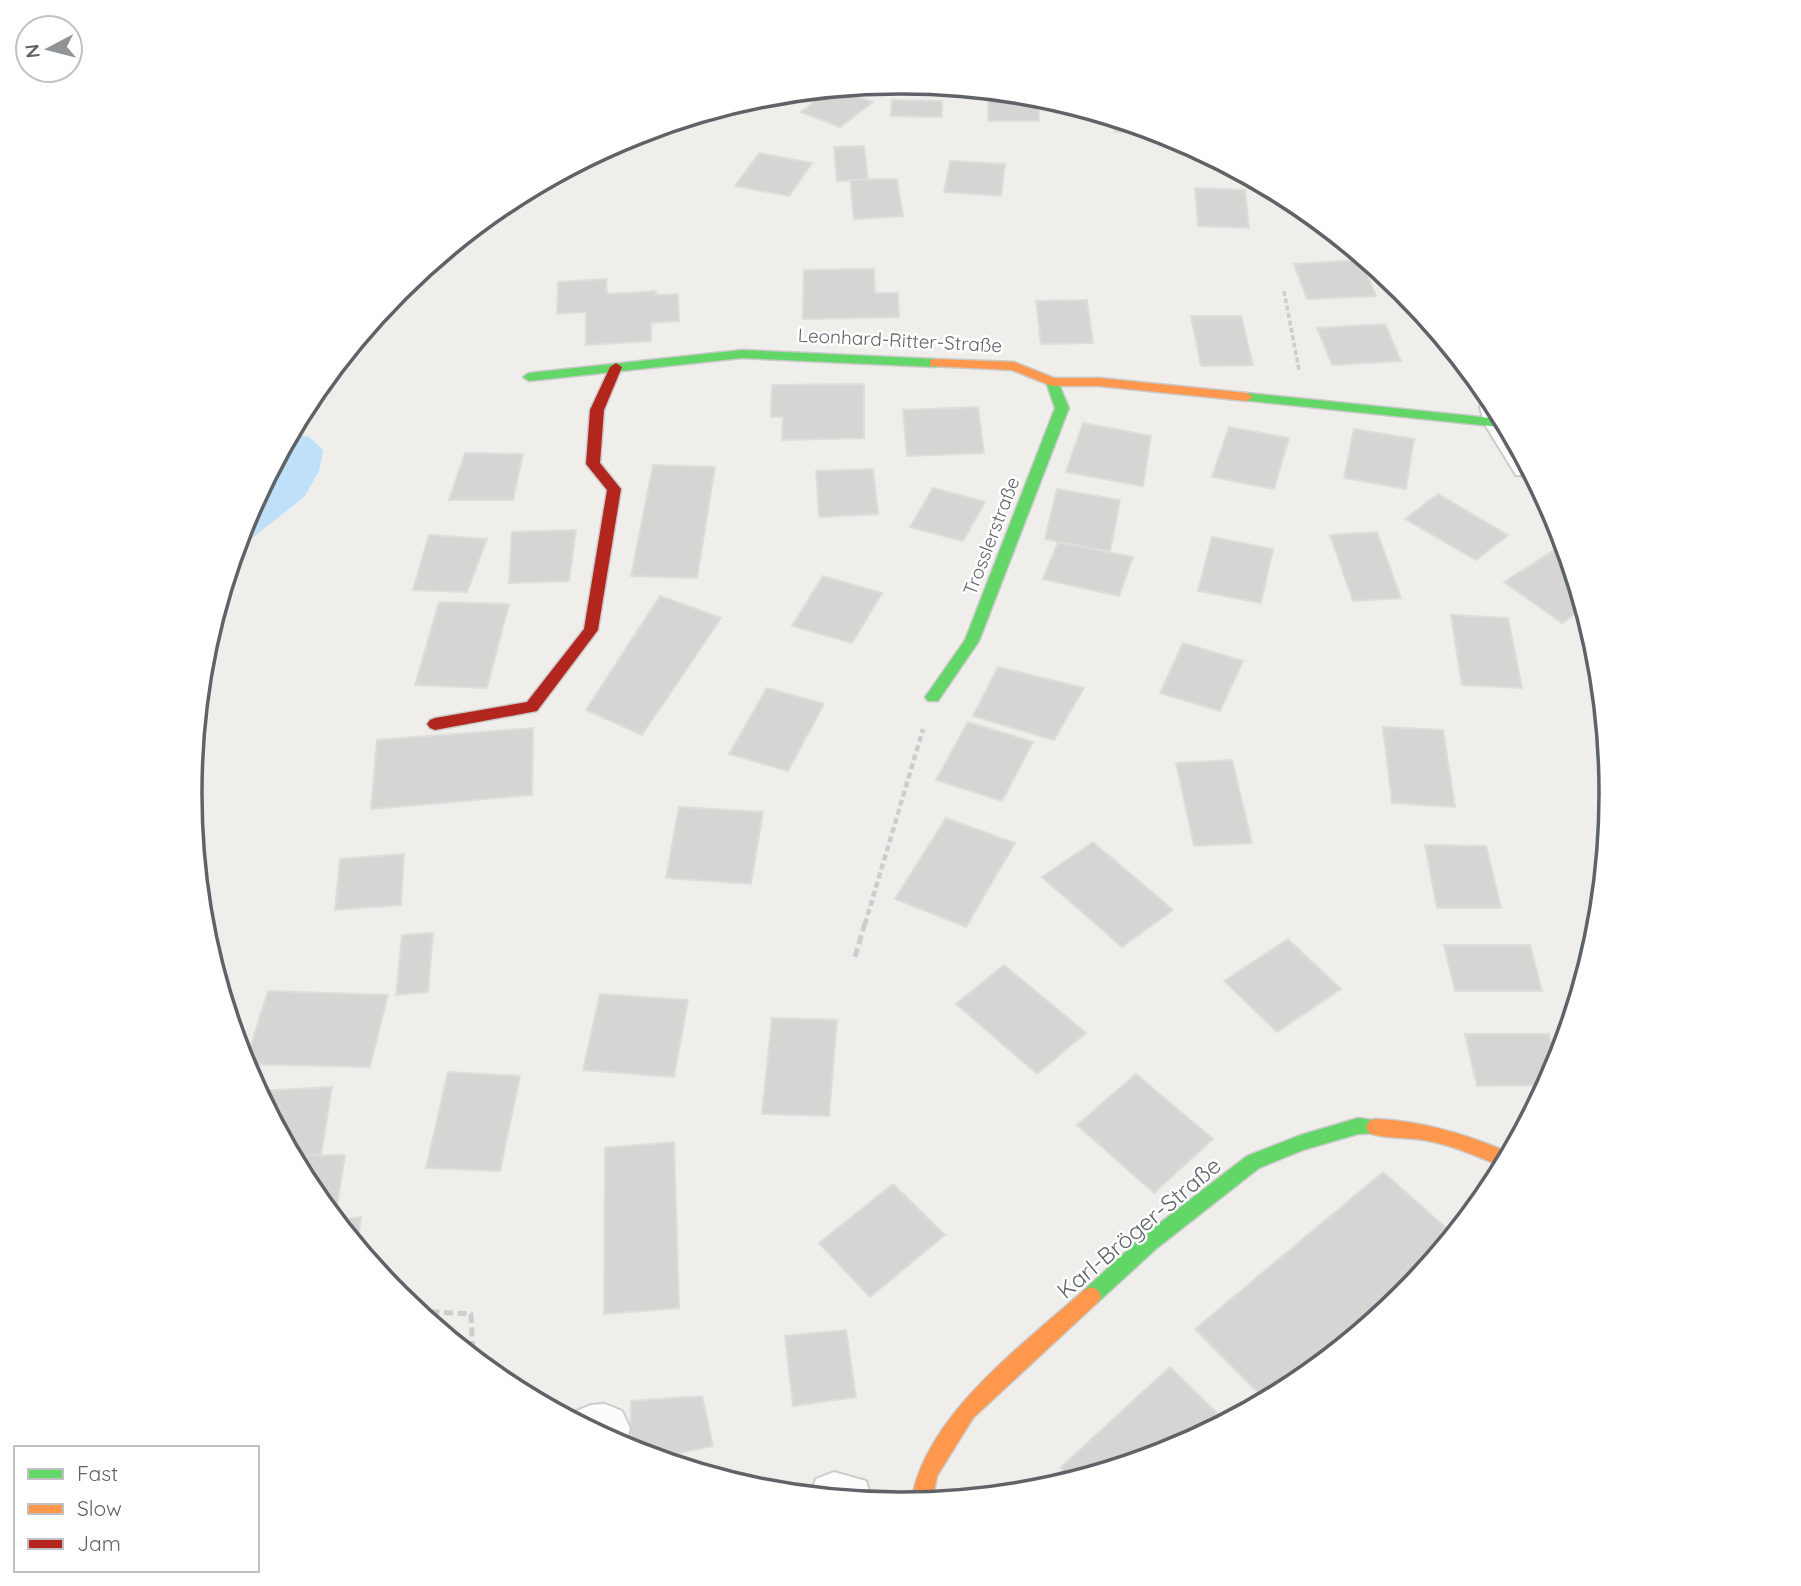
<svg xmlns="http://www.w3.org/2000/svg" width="1801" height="1586" font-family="Quicksand,sans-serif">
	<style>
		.water { fill: #bfe0f9 }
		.building { fill: #d6d5d3; stroke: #deddd9; stroke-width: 2 }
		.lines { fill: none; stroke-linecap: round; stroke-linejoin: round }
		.street-casing { stroke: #cbcccc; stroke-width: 4 }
		.fast-casing { stroke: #cacacb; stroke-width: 3 }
		.slow-casing { stroke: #cacacb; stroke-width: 3 }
		.jam-casing { stroke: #cacacb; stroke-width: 3 }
		.path-far2 { stroke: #cacfcc; stroke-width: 3.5; stroke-dasharray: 5 2.5; stroke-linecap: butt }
		.path-far1 { stroke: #cacfcc; stroke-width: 4.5; stroke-dasharray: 6 3.5; stroke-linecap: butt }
		.path { stroke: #cacfcc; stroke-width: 5; stroke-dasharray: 9 4.5; stroke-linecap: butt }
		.street { fill: #fdfcfc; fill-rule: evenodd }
		.fast { fill: #63d668; fill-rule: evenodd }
		.slow { fill: #ff974d; fill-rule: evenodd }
		.jam { fill: #b3261e; fill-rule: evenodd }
		.labels { text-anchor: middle; stroke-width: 5; stroke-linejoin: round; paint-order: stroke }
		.street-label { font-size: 19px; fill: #5f6368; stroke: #fff }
		.near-street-label { font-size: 23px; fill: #5f6368; stroke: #fff }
		.rim { fill: none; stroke: #5f6368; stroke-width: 3.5 }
	</style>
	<rect width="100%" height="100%" fill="#efeeea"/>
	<polygon class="water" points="290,434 309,437 323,450 319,471 305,496 235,552 244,521"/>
	<g class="building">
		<polygon points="832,89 835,89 873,102 840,127 801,112"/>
		<polygon points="988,95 1038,96 1039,121 988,121"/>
		<polygon points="892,100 942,101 942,117 891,116"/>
		<polygon points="1113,118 1160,133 1115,132"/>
		<polygon points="864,146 868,179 837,181 834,147"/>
		<polygon points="759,153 812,163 789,196 735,186"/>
		<polygon points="950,161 1005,164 1001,196 944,192"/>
		<polygon points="897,179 903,216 854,219 850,180"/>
		<polygon points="1195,188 1245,190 1249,228 1198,226"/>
		<polygon points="1362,260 1376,296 1307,299 1294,264"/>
		<polygon points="874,269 875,293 898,293 899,317 803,319 804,270"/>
		<polygon points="606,279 607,294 656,291 655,295 678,294 679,321 651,323 651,341 586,345 586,312 557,314 558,282"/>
		<polygon points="1087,300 1093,343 1041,344 1036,301"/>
		<polygon points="1191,316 1241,316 1253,365 1201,366"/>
		<polygon points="1385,324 1401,361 1332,365 1317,328"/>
		<polygon points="864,384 864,438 782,440 783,417 771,417 772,385"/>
		<polygon points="978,407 984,453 907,456 903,410"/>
		<polygon points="1083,423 1151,436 1143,486 1066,472"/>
		<polygon points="1229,427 1289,438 1274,489 1212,477"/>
		<polygon points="1354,429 1414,439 1406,489 1344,478"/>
		<polygon points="465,453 523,454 513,500 449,500"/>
		<polygon points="653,465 715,467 697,578 631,576"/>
		<polygon points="873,469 878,514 819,517 816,471"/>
		<polygon points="933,488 985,502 963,541 910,527"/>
		<polygon points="1057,489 1120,500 1110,552 1045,539"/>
		<polygon points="1438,494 1508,535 1476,560 1405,519"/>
		<polygon points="576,530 569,581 509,583 512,532"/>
		<polygon points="1377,532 1401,598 1353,601 1330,535"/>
		<polygon points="429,535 487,539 467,592 413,590"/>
		<polygon points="1212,537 1273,549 1261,603 1198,591"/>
		<polygon points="1058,542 1133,557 1119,596 1043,579"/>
		<polygon points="1562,545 1584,608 1562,623 1504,582"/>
		<polygon points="823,576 882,593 852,643 792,626"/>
		<polygon points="660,596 721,618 642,735 586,710"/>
		<polygon points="439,602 509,604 487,688 415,685"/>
		<polygon points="1451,615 1508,618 1522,688 1462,685"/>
		<polygon points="1183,643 1243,661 1220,711 1160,693"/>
		<polygon points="998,667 1084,688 1054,740 973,716"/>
		<polygon points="767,688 824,704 788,771 729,754"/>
		<polygon points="968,722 1033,742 1002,801 936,780"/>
		<polygon points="1383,727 1443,730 1455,807 1392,803"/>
		<polygon points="533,728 532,795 371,809 377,740"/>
		<polygon points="1232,760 1252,843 1194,846 1176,763"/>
		<polygon points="679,807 763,812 751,884 666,878"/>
		<polygon points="946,818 1015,843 966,927 895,899"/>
		<polygon points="1093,842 1173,910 1122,947 1042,877"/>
		<polygon points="1425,845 1486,846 1501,908 1437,908"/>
		<polygon points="404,854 401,905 335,910 340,859"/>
		<polygon points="433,933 428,992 396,995 402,935"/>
		<polygon points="1288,939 1341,989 1277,1032 1224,981"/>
		<polygon points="1444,945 1530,945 1542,991 1455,991"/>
		<polygon points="1004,965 1086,1033 1037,1074 956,1004"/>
		<polygon points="268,991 388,995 370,1067 245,1064"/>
		<polygon points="600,994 688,1000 674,1077 583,1070"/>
		<polygon points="772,1018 837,1020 829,1116 762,1114"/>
		<polygon points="1465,1034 1549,1034 1557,1065 1546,1085 1477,1086"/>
		<polygon points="448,1072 520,1076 500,1171 426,1168"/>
		<polygon points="1136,1074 1213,1139 1154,1193 1077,1125"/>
		<polygon points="332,1087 321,1155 293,1156 258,1091"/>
		<polygon points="674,1142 679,1308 604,1314 605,1148"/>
		<polygon points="345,1155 335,1219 309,1188 293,1156"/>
		<polygon points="1383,1172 1453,1234 1403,1296 1295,1384 1265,1400 1195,1329"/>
		<polygon points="893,1184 945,1235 870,1297 819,1243"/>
		<polygon points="361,1217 357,1245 336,1220"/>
		<polygon points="846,1330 856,1397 793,1406 785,1336"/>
		<polygon points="1170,1367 1225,1421 1172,1450 1072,1480 1060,1468"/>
		<polygon points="702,1396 713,1446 655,1458 631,1450 631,1401"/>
	</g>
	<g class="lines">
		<defs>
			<g id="street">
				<polygon points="1491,398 1492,398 1533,476 1516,475 1484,423 1480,407 1485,400"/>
				<polygon points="605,1404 622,1411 630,1428 625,1448 571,1419 574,1412 591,1405"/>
				<polygon points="834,1472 866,1481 872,1501 810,1495 816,1479"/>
			</g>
			<g id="fast">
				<polygon points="742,350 935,359 941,363 935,367 742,358 529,381 523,377 529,373"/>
				<polygon points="1052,378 1058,382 1069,408 979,641 938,701 928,701 925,697 928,693 965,640 1055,408 1046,382"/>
				<polygon points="1247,393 1500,419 1506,425 1500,427 1242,400 1241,397"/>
				<polygon points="1358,1118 1381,1121 1384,1127 1381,1133 1358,1134 1303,1150 1259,1168 1157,1248 1098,1302 1091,1305 1084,1302 1081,1296 1084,1290 1143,1236 1247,1156 1301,1135"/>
			</g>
			<g id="slow">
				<polygon points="935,359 1014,362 1054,378 1099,378 1247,393 1253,397 1247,401 1099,386 1052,386 1012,370 930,366 930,360"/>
				<path d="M1375 1119C1423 1121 1466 1134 1510 1153L1503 1167C1477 1156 1452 1145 1424 1140 1406 1137 1385 1139 1369 1133L1366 1127 1369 1121Z"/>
				<path d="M1091 1287 1098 1290 1101 1296 1098 1302 973 1418 937 1476 932 1501 911 1503C924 1416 1022 1346 1084 1290Z"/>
			</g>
			<polygon id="jam" points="616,363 622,367 604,410 600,463 621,489 598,630 537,711 435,730 430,728 427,724 430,720 435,718 527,702 584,629 607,490 586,464 590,410 610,367"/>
		</defs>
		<use href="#street" class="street-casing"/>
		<use href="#fast" class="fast-casing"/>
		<use href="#slow" class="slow-casing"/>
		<use href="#jam" class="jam-casing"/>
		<polyline class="path-far2" points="1284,291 1299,370"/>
		<polyline class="path-far1" points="865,924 923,729"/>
		<g class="path">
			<polyline points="855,957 865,923"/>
			<polyline points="417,1311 471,1314 473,1357"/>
		</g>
		<use href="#street" class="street"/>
		<use href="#fast" class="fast"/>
		<use href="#slow" class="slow"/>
		<use href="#jam" class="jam"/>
	</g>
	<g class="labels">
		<g class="street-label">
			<text transform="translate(900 340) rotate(3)" y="7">Leonhard-Ritter-Straße</text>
			<text transform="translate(991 536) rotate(-69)" y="7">Trosslerstraße</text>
		</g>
		<g class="near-street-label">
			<text transform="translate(1139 1228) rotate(-40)" y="8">Karl-Bröger-Straße</text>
		</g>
	</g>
	<path d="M0 0H1801V1586H0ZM900 94H901A698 698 0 0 1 1599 792V794A698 698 0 0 1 901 1492H900A698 698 0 0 1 202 794V792A698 698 0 0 1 900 94Z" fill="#fff" fill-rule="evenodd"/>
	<path class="rim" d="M900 94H901A698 698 0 0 1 1599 792V794A698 698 0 0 1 901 1492H900A698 698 0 0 1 202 794V792A698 698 0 0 1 900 94Z"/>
	<rect x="14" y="1446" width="245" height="126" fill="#ffffff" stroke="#bfc1c3" stroke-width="2"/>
	<rect x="28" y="1469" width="35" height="10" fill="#63d668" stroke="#bfc1c3" stroke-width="2"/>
	<text x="77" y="1481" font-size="21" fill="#5f6368">Fast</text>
	<rect x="28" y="1504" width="35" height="10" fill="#ff974d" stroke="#bfc1c3" stroke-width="2"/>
	<text x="77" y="1516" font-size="21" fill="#5f6368">Slow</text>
	<rect x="28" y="1539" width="35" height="10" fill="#b3261e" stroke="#bfc1c3" stroke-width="2"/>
	<text x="77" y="1551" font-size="21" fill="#5f6368">Jam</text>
	<g transform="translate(49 49) rotate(263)"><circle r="33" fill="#ffffff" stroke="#bfc1c3" stroke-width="2"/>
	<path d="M0-5L12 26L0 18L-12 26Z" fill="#919496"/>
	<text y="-10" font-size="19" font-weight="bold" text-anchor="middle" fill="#5f6368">N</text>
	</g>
</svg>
